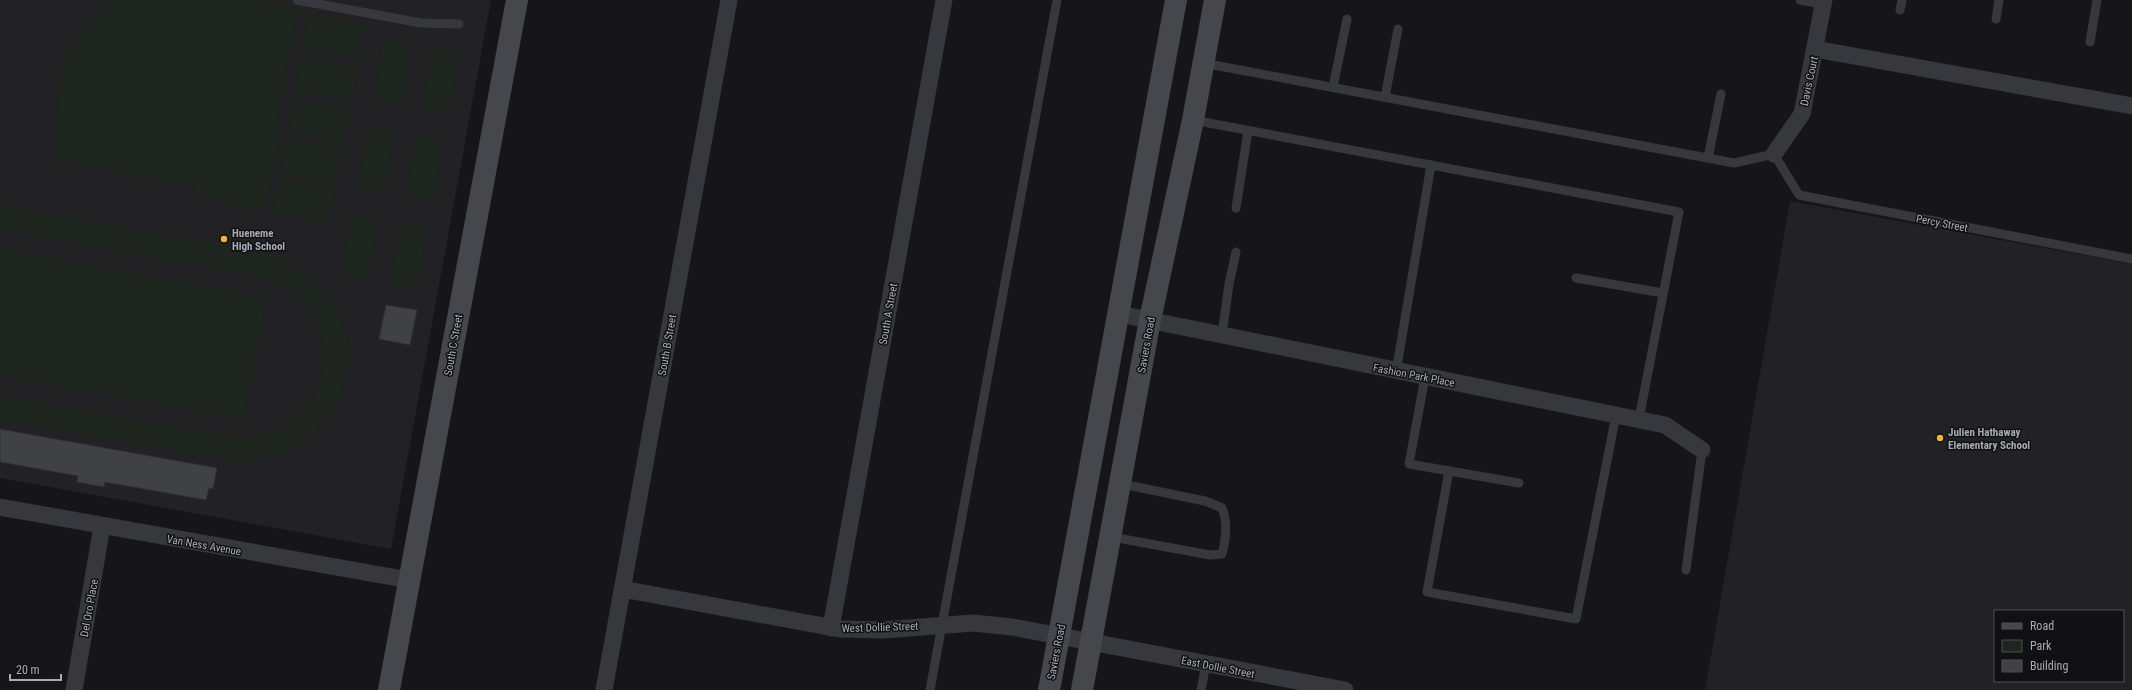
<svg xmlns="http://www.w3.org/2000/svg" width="2132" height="690" font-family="'Roboto Condensed',sans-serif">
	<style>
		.built { fill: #222225; fill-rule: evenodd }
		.green { fill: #1e261f }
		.building { fill: #404145; stroke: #303034 }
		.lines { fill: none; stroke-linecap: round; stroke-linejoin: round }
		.lane { stroke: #37383d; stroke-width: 9 }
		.street { stroke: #37383d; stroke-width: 17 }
		.secondary { stroke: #45474d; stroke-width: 22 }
		.poi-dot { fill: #ebb93a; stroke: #111113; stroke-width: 1.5 }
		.labels { text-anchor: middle; stroke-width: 3; stroke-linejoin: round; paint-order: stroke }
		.street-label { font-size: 11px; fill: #a8acb7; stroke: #111113 }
		.poi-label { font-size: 11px; font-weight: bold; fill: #a8acb7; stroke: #111113; text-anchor: start }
	</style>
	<rect width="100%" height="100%" fill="#161618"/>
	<g class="built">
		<polygon points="0,0 491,0 391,549 0,478"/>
		<path d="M1790 201 2132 264V690H1705ZM1995 611H2123V681H1995Z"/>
	</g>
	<g class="green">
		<polygon points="113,0 251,0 299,8 276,126 282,128 267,203 255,211 223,206 219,197 196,193 195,188 55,160 54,131 59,88 70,47 87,26"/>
		<polygon points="308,14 365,25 358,59 301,48"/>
		<polygon points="384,38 412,44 401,104 373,98"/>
		<polygon points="433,48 460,53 449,113 421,108"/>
		<polygon points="301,57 358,67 351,102 295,91"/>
		<polygon points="294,98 350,109 344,143 287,132"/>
		<polygon points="368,127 395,132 384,192 357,187"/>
		<polygon points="416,136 444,141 433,201 405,196"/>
		<polygon points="286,138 343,149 336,183 279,173"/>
		<polygon points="279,177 336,188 329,223 272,212"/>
		<path d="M0 205 261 252C388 287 372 452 241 462L0 420V395L227 436C336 447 362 306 256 276L0 230Z"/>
		<polygon points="351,215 379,220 368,280 340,275"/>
		<polygon points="400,224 427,228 416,289 389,284"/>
		<polygon points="0,248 266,297 244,420 0,375"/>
	</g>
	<g class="building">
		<polygon points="386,305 417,310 410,345 379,339"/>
		<polygon points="0,429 217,468 213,489 209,488 206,500 105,482 104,487 77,482 78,476 0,462"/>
	</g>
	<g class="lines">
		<g class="lane">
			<polyline points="297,0 421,23 459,24"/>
			<polyline points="1800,0 1823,4"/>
			<polyline points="1900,10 1902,0"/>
			<polyline points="1996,19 1999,0"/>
			<polyline points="2090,42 2097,0"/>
			<polyline points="1203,63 1734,163 1774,154 1799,195 2132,259"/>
			<polyline points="1333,87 1347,19"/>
			<polyline points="1385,97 1398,29"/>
			<polyline points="1193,120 1679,212 1639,419"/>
			<polyline points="1708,158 1721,94"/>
			<polyline points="1236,208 1248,131"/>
			<polyline points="1576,278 1663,293"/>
			<polyline points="1222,335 1229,284 1236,252"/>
			<polyline points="1396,372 1431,165"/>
			<polyline points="1425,377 1409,464 1519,483"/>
			<polyline points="1449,471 1427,592 1576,619 1616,415"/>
			<path d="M1112 537 1210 555 1222 554C1226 539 1228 523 1222 508L1205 501 1122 484"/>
			<polyline points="1686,570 1702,450"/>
			<polyline points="930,690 1057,0"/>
			<polyline points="1201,690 1206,664"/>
		</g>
		<g class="street">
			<polyline points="1815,49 2132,106"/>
			<polyline points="1774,154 1802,114 1824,0"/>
			<polyline points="1119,314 1665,425 1702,450"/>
			<polyline points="0,507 409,580"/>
			<polyline points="622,589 840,629 883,630 973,623 1012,627 1345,690"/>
			<polyline points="831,628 944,0"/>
			<polyline points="74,690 102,526"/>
			<polyline points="604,690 729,0"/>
		</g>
		<g class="secondary">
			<polyline points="389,690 517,0"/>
			<polyline points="1049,690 1176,0"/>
			<polyline points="1082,690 1150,320 1193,120 1215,0"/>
		</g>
	</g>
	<g class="poi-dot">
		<circle cx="224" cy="239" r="4"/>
		<circle cx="1940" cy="438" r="4"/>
	</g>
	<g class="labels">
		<g class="street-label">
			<text transform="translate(1809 81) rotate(-78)" y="4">Davis Court</text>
			<text transform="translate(1942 223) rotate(11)" y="4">Percy Street</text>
			<text transform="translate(888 314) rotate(-80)" y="4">South A Street</text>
			<text transform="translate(453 345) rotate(-80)" y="4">South C Street</text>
			<text transform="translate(667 345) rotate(-80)" y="4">South B Street</text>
			<text transform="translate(1146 345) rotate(-80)" y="4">Saviers Road</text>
			<text transform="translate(1414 375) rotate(11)" y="4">Fashion Park Place</text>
			<text transform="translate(204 545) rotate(10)" y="4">Van Ness Avenue</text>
			<text transform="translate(89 608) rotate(-80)" y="4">Del Oro Place</text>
			<text transform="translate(880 627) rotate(-2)" y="4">West Dollie Street</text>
			<text transform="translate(1056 652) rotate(-79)" y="4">Saviers Road</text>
			<text transform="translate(1218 667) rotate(11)" y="4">East Dollie Street</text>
		</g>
		<g class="poi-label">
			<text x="232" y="237">Hueneme<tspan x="232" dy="13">High School</tspan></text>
			<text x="1948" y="436">Julien Hathaway<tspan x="1948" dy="13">Elementary School</tspan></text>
		</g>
	</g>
	<rect x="1994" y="610" width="130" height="72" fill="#111113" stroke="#4d4f55"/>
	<rect x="2002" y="623" width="20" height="6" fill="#45474d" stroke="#4d4f55"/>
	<text x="2030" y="630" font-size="12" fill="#a8acb7">Road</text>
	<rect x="2002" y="640" width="20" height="12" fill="#1e261f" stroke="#4d4f55"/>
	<text x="2030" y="650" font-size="12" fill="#a8acb7">Park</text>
	<rect x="2002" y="660" width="20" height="12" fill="#404145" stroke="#4d4f55"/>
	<text x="2030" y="670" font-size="12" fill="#a8acb7">Building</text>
	<path d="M10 674v6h51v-6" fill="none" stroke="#a8acb7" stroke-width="2"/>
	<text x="16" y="674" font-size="12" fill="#a8acb7" stroke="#111113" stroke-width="3" paint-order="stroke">20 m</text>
</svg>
